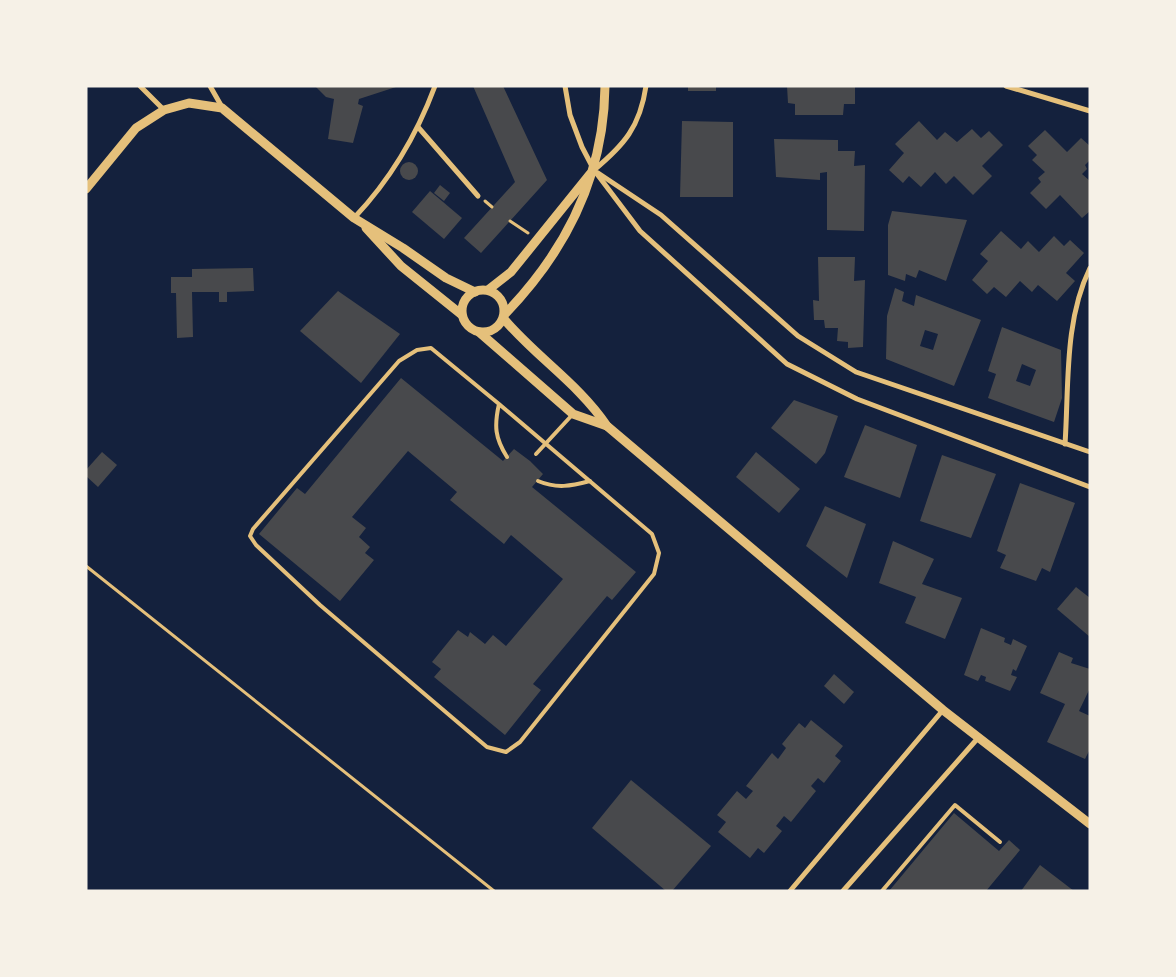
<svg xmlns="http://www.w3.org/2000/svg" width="1176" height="977" font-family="'Alegreya Sans',sans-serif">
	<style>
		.building { fill: #48494c; fill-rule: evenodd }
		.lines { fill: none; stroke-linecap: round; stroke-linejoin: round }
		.path { stroke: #e5c07b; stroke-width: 3 }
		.service { stroke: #e5c07b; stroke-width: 4 }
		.minor { stroke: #e5c07b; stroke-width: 5 }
		.tertiary { stroke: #e5c07b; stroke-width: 9 }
	</style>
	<rect width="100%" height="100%" fill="#14213d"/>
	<g class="building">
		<polygon points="315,86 396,86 396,87 359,99 358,104 363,106 353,143 328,139 334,99 326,97"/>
		<polygon points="473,86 503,86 547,180 481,253 464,238 515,182"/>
		<rect x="688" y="86" width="28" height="5"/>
		<polygon points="787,86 855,86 855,104 844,104 843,115 795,115 795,104 788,103"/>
		<polygon points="682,121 733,122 733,197 680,197"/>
		<polygon points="919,121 937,140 945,132 957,142 972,129 981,138 989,131 1003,145 982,166 992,176 973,195 954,176 946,184 935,172 921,187 909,176 903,183 889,170 904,153 895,144"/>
		<polygon points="1045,130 1067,152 1081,138 1090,146 1090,160 1085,165 1087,169 1082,174 1090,181 1090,211 1082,218 1060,195 1046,209 1030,193 1041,182 1038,178 1045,172 1032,160 1037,155 1028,146"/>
		<polygon points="774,139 838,140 838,151 855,151 854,166 865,165 864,231 827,230 827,172 820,173 820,180 776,177"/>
		<circle cx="409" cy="171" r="9"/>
		<polygon points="440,185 450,193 444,201 434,193"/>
		<polygon points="430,191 462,218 444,239 412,212"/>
		<polygon points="892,211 967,220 946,281 919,270 916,278 906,274 905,281 888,275 888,225"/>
		<polygon points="1001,231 1021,249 1028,241 1039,252 1054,236 1064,246 1070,240 1084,253 1066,273 1075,281 1057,301 1038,285 1032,292 1020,281 1006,297 994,287 987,294 972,280 988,261 980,254"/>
		<polygon points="818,257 855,257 854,281 865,280 863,347 848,348 848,342 837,341 838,328 825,328 824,320 814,320 813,300 819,301"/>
		<polygon points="253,268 254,291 227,292 227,302 219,302 219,292 192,292 193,337 177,338 176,293 171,293 171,277 192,277 192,269"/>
		<path d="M895 288 904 292 902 301 914 306 916 295 981 320 954 386 886 359 887 316ZM925 330 938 334 933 350 920 346Z"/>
		<polygon points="338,291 400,334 361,383 300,331"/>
		<path d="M1002 327 1061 350 1062 398 1054 422 988 398 996 374 988 371ZM1022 364 1036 370 1030 386 1016 381Z"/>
		<polygon points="401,378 503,461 514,449 530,461 543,474 532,487 636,572 612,600 607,596 533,684 541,690 505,735 434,677 441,669 432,662 458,630 468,637 470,632 485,644 493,635 506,646 563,579 511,535 504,544 450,500 457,492 408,451 352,517 366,528 359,537 370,547 365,553 374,560 340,601 259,534 297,488 305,494"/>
		<polygon points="794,400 838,416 825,453 816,464 771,428"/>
		<polygon points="865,425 917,445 900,498 844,477"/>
		<polygon points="102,452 117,465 98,487 86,476 86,470"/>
		<polygon points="756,452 800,489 779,513 736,477"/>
		<polygon points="942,455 996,474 971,538 920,521"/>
		<polygon points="1020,483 1075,503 1050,572 1042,568 1036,581 1000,568 1006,555 997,551"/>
		<polygon points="825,506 866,524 847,578 806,546"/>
		<polygon points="893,541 934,559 922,584 962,598 945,639 905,623 916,597 879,583"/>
		<polygon points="1076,587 1090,598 1090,637 1057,609"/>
		<polygon points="981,628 1005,638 1004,642 1011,645 1013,639 1027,646 1016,671 1013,669 1011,675 1017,677 1010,691 985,681 986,677 981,675 978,681 964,675"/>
		<polygon points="1059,652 1073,658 1071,663 1090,669 1090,688 1079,711 1090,716 1090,749 1085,759 1047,742 1065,704 1040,693"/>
		<polygon points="834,674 854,692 844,704 824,686"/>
		<polygon points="811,720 843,746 835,756 841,761 824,783 818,778 811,786 816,791 791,822 784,816 776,826 782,831 764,853 758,848 750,858 718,832 726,822 717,815 737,791 746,799 753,791 746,786 772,753 778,759 786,748 782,744 799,723 805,728"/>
		<polygon points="631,780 711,846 672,891 666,891 592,828"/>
		<polygon points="954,813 999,851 1009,840 1020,850 986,891 889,891"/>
		<polygon points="1040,865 1074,891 1021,891"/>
	</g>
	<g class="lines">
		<g class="path">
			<polyline points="485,201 492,207"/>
			<polyline points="510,221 528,233"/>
			<polyline points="86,566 494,891"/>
		</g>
		<g class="service">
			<path d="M499 404 431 348 417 350 399 361 253 529 250 536 256 545 320 605 468 731 487 747 506 752 520 742 654 574 659 553 652 534 499 404C494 426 495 438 507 457"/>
			<polyline points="536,454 573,414"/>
			<path d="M538 481C557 489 571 486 590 481"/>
			<polyline points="882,891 955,805 1000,842"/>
		</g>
		<g class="minor">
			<polyline points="140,86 164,110"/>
			<polyline points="210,86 222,107"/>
			<polyline points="565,86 570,115 582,147 594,170 640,231 787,364 857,399 1090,487"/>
			<polyline points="1006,86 1090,111"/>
			<polyline points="418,127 478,196"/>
			<path d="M594 170C624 145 640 127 646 86"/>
			<polyline points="598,173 661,215 798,336 856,372 1090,452"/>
			<path d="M354 218C391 179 416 137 435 86"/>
			<path d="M1065 444C1069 386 1064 321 1090 268"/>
			<polyline points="790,891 943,710"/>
			<polyline points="843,891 978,738"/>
		</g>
		<g class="tertiary">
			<polyline points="86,189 136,128 164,110 189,103 222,108 354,218 403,248 446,278 475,292"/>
			<polyline points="366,228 401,266 462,315"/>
			<circle cx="483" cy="311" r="21"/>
			<polyline points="488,290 511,272 590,174"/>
			<path d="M505 314C566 251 604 175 605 86"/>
			<path d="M504 319C536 357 579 384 607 426L943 710 1090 824"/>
			<polyline points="479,332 573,414 607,426"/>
		</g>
	</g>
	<rect width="1176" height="977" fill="none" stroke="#f6f1e7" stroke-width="175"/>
</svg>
